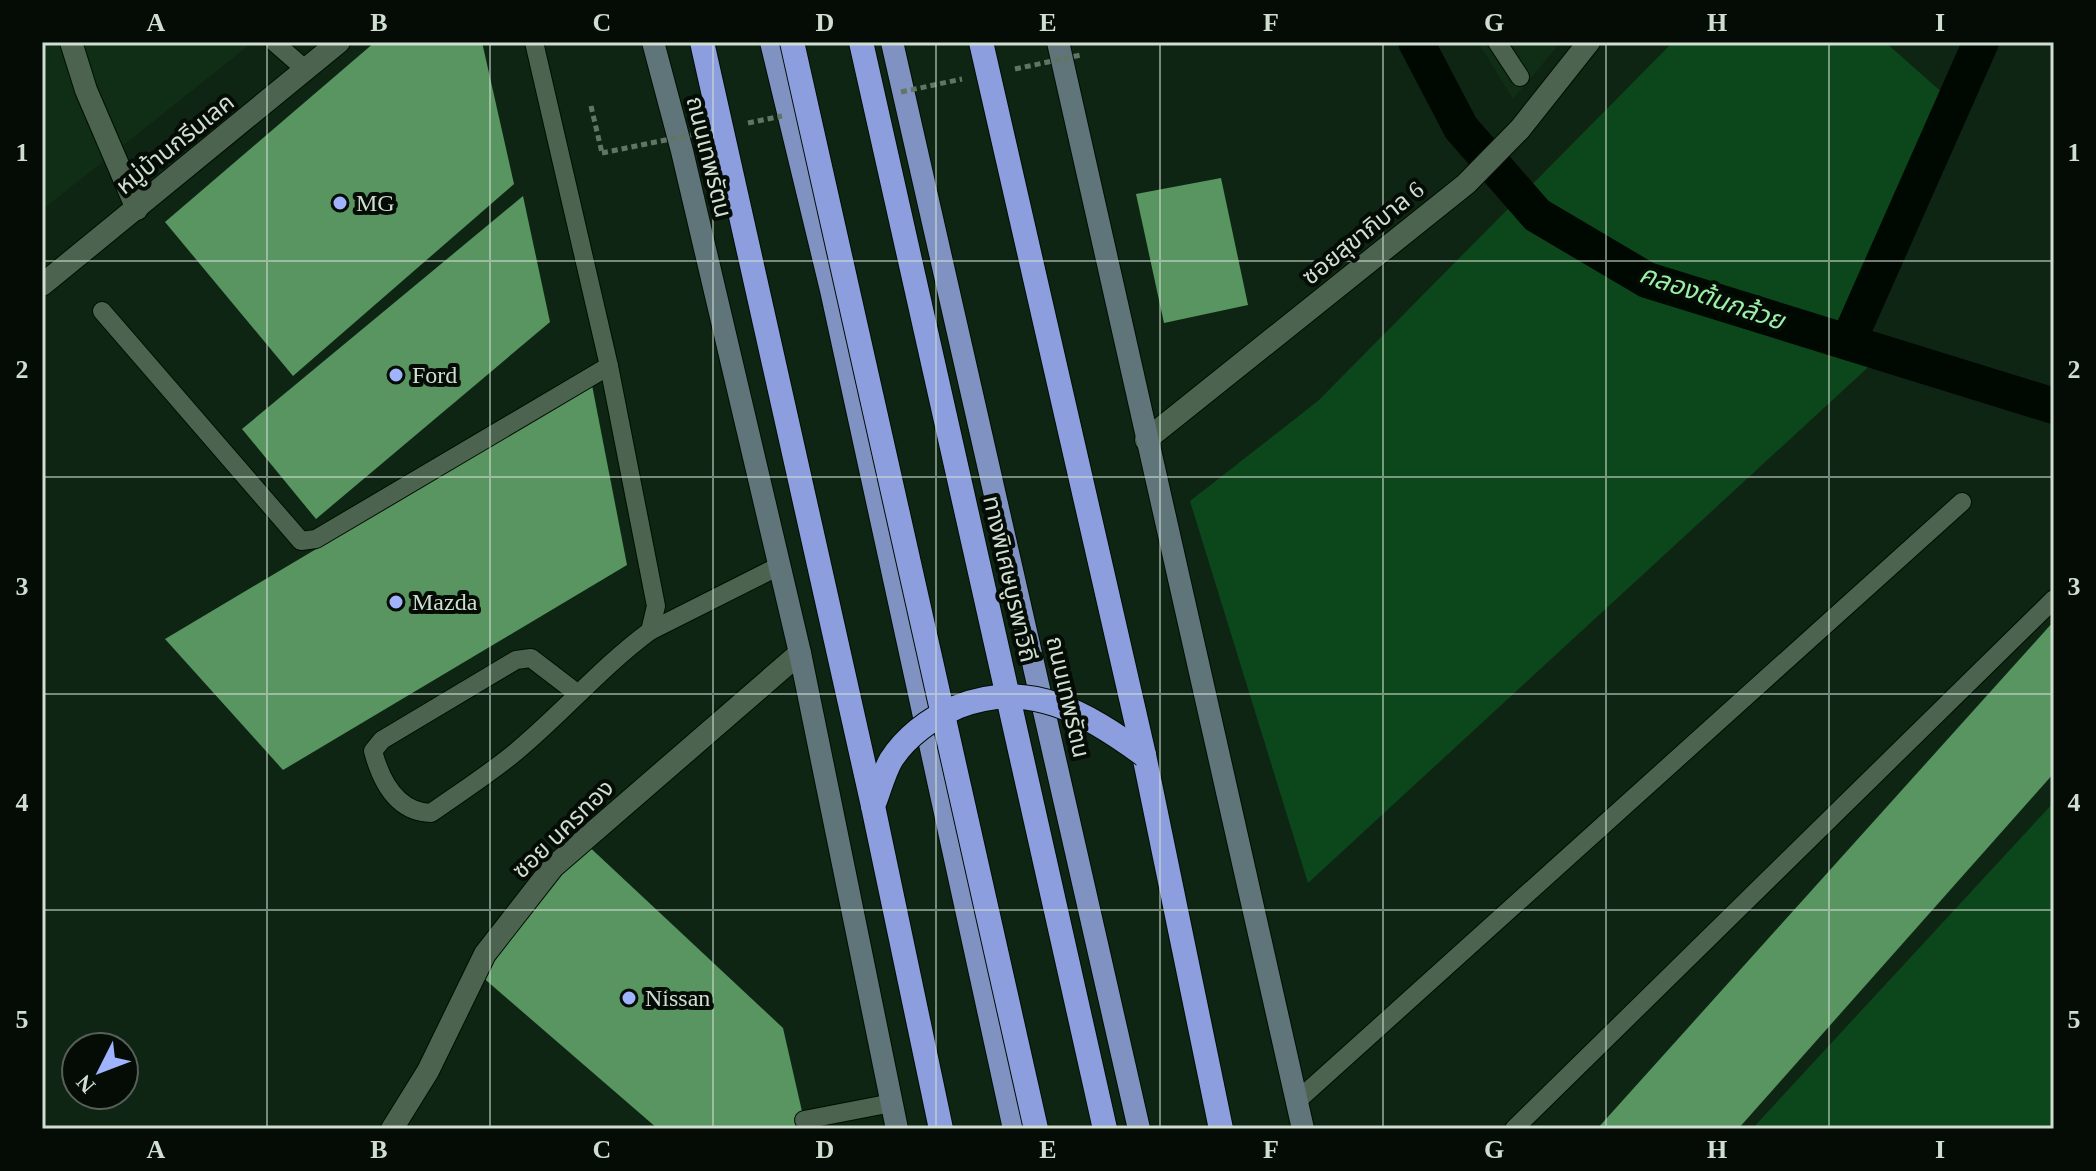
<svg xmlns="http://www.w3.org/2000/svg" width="2096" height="1171" font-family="'Times New Roman','Noto Sans Thai',serif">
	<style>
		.built { fill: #102d15 }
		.green { fill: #0c471c }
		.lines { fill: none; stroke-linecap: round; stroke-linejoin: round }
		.canal { stroke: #000901; stroke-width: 36 }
		.building { fill: #589561 }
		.service-casing { stroke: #000e01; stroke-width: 20 }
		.minor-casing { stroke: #000e01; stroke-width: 24 }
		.tertiary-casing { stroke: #000e01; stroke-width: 24 }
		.secondary-casing { stroke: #000e01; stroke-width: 24 }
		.trunk-casing { stroke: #000e01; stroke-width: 24 }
		.motorway-casing { stroke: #000e01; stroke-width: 26 }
		.path { stroke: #627565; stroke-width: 5; stroke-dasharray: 6 4; stroke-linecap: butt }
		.service { stroke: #4c644f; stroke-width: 18 }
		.minor { stroke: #4c644f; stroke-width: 22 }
		.tertiary { stroke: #4c644f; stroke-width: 22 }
		.secondary { stroke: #60757a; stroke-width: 22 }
		.trunk { stroke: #8092c2; stroke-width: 22 }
		.motorway { stroke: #8d9ede; stroke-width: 24 }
		.motorway-bridge-casing { stroke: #000e01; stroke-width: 26; stroke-linecap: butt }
		.path-bridge { stroke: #627565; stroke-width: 5; stroke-dasharray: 6 4; stroke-linecap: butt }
		.motorway-bridge { stroke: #8d9ede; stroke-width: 24 }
		.grid { fill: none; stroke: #d0ded1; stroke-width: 2; stroke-opacity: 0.55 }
		.poi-dot { fill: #a0b3fd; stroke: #040c05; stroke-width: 3 }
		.labels { text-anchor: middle; stroke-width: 8; stroke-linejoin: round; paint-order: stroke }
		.street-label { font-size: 24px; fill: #d0ded1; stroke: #040c05 }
		.poi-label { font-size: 24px; fill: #d0ded1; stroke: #040c05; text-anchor: start }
		.water-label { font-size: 26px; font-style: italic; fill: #9bf0a8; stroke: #040c05 }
		.neatline { fill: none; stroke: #d0ded1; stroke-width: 3 }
		.grid-label { font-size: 26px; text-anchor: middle; font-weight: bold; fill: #d0ded1 }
	</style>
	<rect width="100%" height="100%" fill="#0f2513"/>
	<g class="built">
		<polygon points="42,42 253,42 42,210"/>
		<polygon points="1478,42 1561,42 1513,99"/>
	</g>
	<g class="green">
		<polygon points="1673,42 1885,42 1954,103 1864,320 1889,348 1308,883 1190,501 1318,401"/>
		<polygon points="2054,802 2054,1129 1752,1129"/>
	</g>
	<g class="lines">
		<g class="canal">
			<polyline points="1416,42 1461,128 1537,215 1647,280 2054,406"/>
			<polyline points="1848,342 1981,42"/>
		</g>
	</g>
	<g class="building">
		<polygon points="375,42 482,42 514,184 293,376 165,222"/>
		<polygon points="1221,178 1248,305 1164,323 1136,194"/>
		<polygon points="523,196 550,322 316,519 242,429"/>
		<polygon points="592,385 627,565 283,770 165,639"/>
		<polygon points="2054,621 2054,773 1738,1129 1597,1129"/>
		<polygon points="583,841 783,1028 806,1129 658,1129 473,969"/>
	</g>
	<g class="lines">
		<defs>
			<g id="service">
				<polyline points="274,42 306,70"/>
				<path d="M534 42 609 366 656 606 650 631C600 668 560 716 512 755 486 776 458 794 431 813 397 812 381 781 373 751L382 740 516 660 531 658 578 694"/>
				<polyline points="1497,42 1520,77"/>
				<polyline points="102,311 301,541 316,539 609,366"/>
				<polyline points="650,631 779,566"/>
				<polyline points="1297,1101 1962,502"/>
				<polyline points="804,1120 892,1103"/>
				<polyline points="1514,1129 2054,599"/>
			</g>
			<g id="minor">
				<polyline points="71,42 86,90 137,209"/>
				<polyline points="42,285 339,42"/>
				<polyline points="392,1129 428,1071 485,954 553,867 800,653"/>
			</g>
			<polyline id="tertiary" points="1146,440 1466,184 1520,129 1589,42"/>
			<g id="secondary">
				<polyline points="653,42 682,151 800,653 897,1129"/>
				<polyline points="1058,42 1303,1129"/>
			</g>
			<g id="trunk">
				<polyline points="771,42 831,290 1014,1129"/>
				<polyline points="892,42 1139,1129"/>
			</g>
			<polyline id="motorway" points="1144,755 1221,1129"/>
		</defs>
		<use href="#service" class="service-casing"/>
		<use href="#minor" class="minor-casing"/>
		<use href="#tertiary" class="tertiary-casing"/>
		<use href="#secondary" class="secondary-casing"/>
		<use href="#trunk" class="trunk-casing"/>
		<use href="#motorway" class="motorway-casing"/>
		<polyline class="path" points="591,106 602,153"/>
		<use href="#service" class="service"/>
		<use href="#minor" class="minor"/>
		<use href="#tertiary" class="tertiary"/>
		<use href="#secondary" class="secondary"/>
		<use href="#trunk" class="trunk"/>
		<use href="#motorway" class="motorway"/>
		<defs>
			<g id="motorway-bridge">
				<polyline points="702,42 873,806"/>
				<polyline points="792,42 1036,1129"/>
				<polyline points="861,42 1105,1129"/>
				<polyline points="981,42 1144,755"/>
				<path d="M941 1129 873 806C879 792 883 774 891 760 907 735 930 719 957 707 1028 678 1087 713 1144 755"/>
			</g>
		</defs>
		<use href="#motorway-bridge" class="motorway-bridge-casing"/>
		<g class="path-bridge">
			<polyline points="1015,69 1081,55"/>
			<polyline points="901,92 962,79"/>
			<polyline points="748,123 782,116"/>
			<polyline points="602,153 695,134"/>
		</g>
		<use href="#motorway-bridge" class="motorway-bridge"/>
	</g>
	<path class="grid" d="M267 42V1129M490 42V1129M713 42V1129M936 42V1129M1160 42V1129M1383 42V1129M1606 42V1129M1829 42V1129M42 261H2054M42 477H2054M42 694H2054M42 910H2054"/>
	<g class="poi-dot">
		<circle cx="340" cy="203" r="8"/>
		<circle cx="396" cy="375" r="8"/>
		<circle cx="396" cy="602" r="8"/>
		<circle cx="629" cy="998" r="8"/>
	</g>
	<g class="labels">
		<g class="street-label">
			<text transform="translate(175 144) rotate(-39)" y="8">หมู่บ้านกรีนเลค</text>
			<text transform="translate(709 157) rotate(76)" y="8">ถนนเทพรัตน</text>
			<text transform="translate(1363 233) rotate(-39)" y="8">ซอยสุขาภิบาล 6</text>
			<text transform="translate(1010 579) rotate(77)" y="8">ทางพิเศษบูรพาวิถี</text>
			<text transform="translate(1068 697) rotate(77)" y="8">ถนนเทพรัตน</text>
			<text transform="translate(563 829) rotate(-44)" y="8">ซอย นครทอง</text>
		</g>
		<g class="poi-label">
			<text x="356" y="211">MG</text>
			<text x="412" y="383">Ford</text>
			<text x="412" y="610">Mazda</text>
			<text x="645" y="1006">Nissan</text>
		</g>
		<g class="water-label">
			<text transform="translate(1712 297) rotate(19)" y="9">คลองต้นกล้วย</text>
		</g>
	</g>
	<rect width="2096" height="1171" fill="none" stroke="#040c05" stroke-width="88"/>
	<g transform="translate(100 1071) rotate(228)"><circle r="38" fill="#040c05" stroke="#566057" stroke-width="2"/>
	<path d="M0-6L14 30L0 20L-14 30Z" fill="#a0b3fd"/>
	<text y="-12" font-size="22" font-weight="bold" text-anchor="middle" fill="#d0ded1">N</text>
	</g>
	<rect x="44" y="44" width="2008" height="1083" class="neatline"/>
	<g class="grid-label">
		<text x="156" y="31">A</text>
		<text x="379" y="31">B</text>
		<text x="602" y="31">C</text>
		<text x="825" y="31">D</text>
		<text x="1048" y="31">E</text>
		<text x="1271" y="31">F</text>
		<text x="1494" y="31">G</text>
		<text x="1717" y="31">H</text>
		<text x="1940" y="31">I</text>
		<text x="22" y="161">1</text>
		<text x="2074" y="161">1</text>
		<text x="22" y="378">2</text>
		<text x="2074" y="378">2</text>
		<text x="22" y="595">3</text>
		<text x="2074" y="595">3</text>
		<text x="22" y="811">4</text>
		<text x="2074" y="811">4</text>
		<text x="22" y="1028">5</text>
		<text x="2074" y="1028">5</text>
		<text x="156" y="1158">A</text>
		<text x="379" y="1158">B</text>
		<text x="602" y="1158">C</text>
		<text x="825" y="1158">D</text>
		<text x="1048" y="1158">E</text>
		<text x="1271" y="1158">F</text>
		<text x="1494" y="1158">G</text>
		<text x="1717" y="1158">H</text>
		<text x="1940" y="1158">I</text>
	</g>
</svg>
